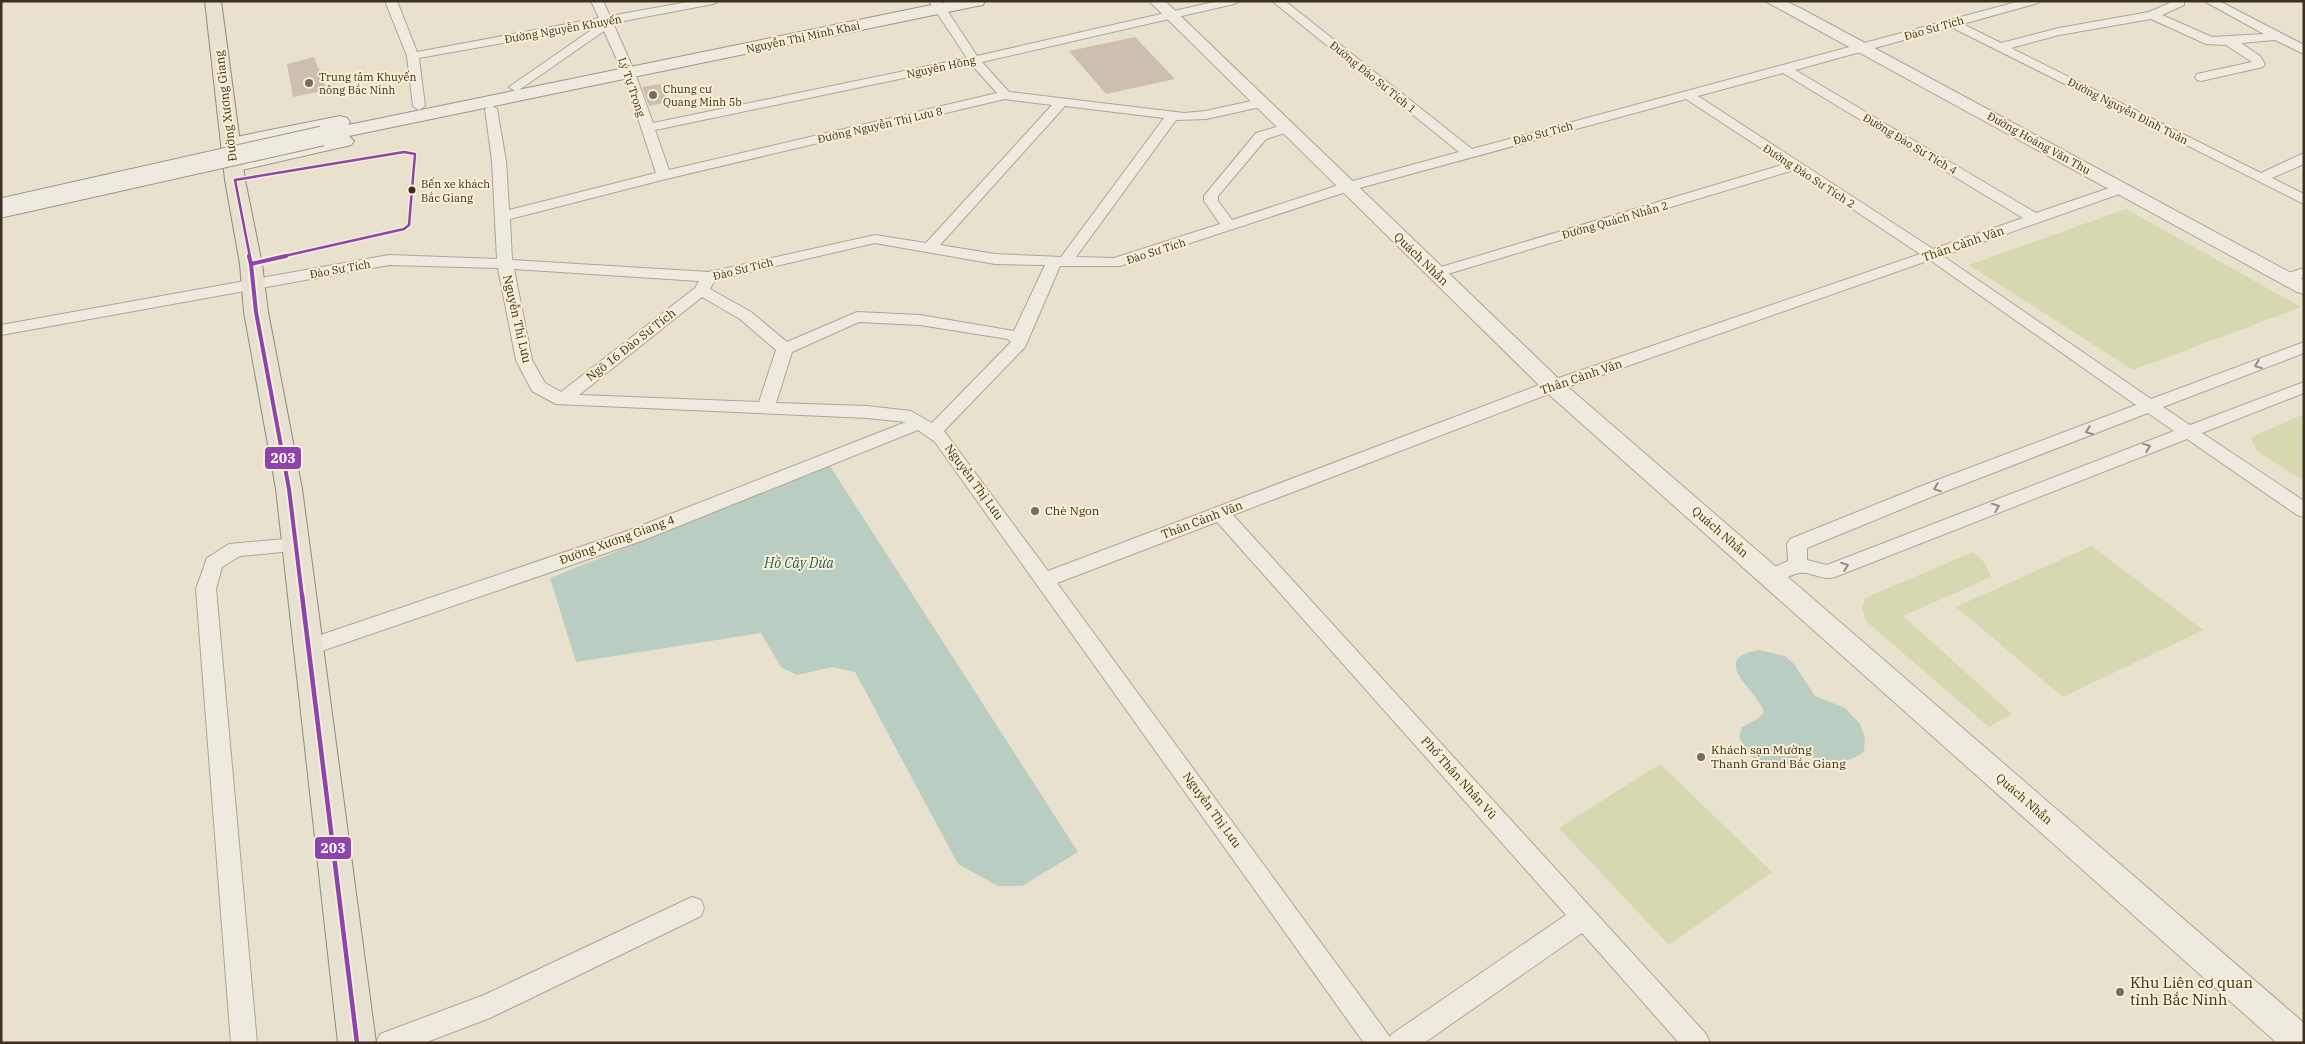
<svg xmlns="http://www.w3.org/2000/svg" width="2305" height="1044" font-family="'IBM Plex Serif',serif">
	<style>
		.green { fill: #d6d8af }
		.water { fill: #bacdc2 }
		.building { fill: #ccbfaf }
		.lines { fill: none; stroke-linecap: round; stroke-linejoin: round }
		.minor-casing { stroke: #ada597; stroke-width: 2 }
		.tertiary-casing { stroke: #ada597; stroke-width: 2 }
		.secondary-casing { stroke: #9d9587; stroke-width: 2 }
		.primary-casing { stroke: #938b7e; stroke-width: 2 }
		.minor { fill: #efeae0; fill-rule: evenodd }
		.tertiary { fill: #efeae0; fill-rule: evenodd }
		.secondary { fill: #efeae0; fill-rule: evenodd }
		.primary { fill: #e6e1d1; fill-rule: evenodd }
		.secondary-bridge-casing { stroke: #9d9587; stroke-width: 21; stroke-linecap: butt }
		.secondary-bridge { stroke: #efeae0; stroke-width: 19 }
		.bus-1-far2-casing { stroke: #f8efd4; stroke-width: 5 }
		.bus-1-far1-casing { stroke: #f8efd4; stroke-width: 8 }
		.bus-1-casing { stroke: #f8efd4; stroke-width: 8 }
		.bus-1-far2 { stroke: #8e44ad; stroke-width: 2.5 }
		.bus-1-far1 { stroke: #8e44ad; stroke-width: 4 }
		.bus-1 { stroke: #8e44ad; stroke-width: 4.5 }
		.oneway { stroke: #968c7f }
		.poi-dot { fill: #796d5c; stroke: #f8efd4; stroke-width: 2 }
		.bus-dot { fill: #3d2e1e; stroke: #f8efd4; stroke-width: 2 }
		.labels { text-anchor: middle; stroke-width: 4; stroke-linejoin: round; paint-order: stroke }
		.far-street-label { font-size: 11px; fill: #3d2e1e; stroke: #f8efd4 }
		.far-poi-label { font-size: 11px; fill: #3d2e1e; stroke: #f8efd4; text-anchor: start }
		.bus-label { font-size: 11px; fill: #3d2e1e; stroke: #f8efd4; text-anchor: start }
		.street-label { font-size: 12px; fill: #3d2e1e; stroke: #f8efd4 }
		.poi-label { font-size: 12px; fill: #3d2e1e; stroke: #f8efd4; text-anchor: start }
		.water-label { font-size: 14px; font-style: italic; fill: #2c5e5d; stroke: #f8efd4 }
		.near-poi-label { font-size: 15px; fill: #3d2e1e; stroke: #f8efd4; text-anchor: start }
		.line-badge { stroke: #f8efd4; stroke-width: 2 }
		.badge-label { font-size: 14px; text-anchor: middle; font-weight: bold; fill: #fff }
	</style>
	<rect width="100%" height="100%" fill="#e8e1ce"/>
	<g class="green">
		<polygon points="2126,209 2301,307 2133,370 1969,265"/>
		<polygon points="2304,414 2304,481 2257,451 2251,439 2258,434"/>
		<polygon points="2091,546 2203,630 2063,697 1956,607"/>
		<polygon points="1973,552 1985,563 1991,577 1903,616 2012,714 1989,727 1866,621 1862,608 1865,598"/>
		<polygon points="1660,764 1772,872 1669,945 1559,828"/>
	</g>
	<g class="water">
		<polygon points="830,466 1078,852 1022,886 998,886 958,864 855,672 832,667 797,675 781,667 761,633 576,662 550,578"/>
		<path d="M1760 650 1785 656 1794 664 1815 696 1845 708 1860 724 1865 738 1864 751C1844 768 1827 760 1804 755 1775 776 1754 768 1739 737L1742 727 1759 718 1764 712C1758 691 1706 658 1760 650Z"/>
	</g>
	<g class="building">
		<polygon points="1135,37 1175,79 1106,94 1069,51"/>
		<polygon points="314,57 327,90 293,97 287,64"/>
		<polygon points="660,84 668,102 649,106 642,87"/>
	</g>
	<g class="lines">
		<defs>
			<g id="minor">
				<path d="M385 1H397L417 52 599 18 591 1H603L610 16 693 1H719L713 4 613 23 635 73 653 123 967 58 929 1H941L977 56 1218 1H1240L1234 4 982 62 1009 92 1184 113 1206 111 1260 99 1266 103 1265 106 1206 119 1176 120 1076 257 1114 258 1220 224 1204 201V196L1256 133 1286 124 1291 125 1293 128 1291 131 1266 139 1218 196V201L1232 220 1342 184 1459 152 1272 1H1285L1472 149 2020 1H2040L2038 3 1963 24 2001 43 2059 28 2149 12 2174 1H2184V5L2162 15 2212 37 2264 34 2204 1H2219L2304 45V54L2275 40 2241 43 2260 56 2265 64 2263 67 2201 81 2197 80 2195 77 2197 74 2252 62 2226 45 2206 44 2151 19 2059 35 2011 48 2261 173 2304 153V164L2272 178 2304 194V204L1951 27 1795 70 2036 213 2118 185H2128L2130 188 2128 191 1943 256 2151 399 2304 342V353L2163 407 2190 425 2304 382V393L2202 433 2304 501V517L2297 515 2187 439 1835 577C1822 581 1811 571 1799 573 1786 575 1778 587 1764 582L1761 577 1764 572 1788 561 1787 544 1790 539 1924 485 2136 405 1930 260 1559 390 1233 515 1706 1034 1710 1043H1679L1582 933 1424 1043H1364L935 442 918 430 644 540 310 655 303 653 300 647 303 641 630 530 906 422 867 418 556 404 532 391 516 360 498 268 389 265 1 335V325L389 255 497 259 492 161 485 109 491 105 497 109 506 161 509 210 656 173 623 73 604 31 519 90 515 91 509 87 597 26 419 58 425 106 419 110 413 106 407 56ZM971 64 997 93 669 170 655 130ZM1783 73 2023 218 1933 249 1698 96ZM1005 99 1052 105 926 243 875 235 709 272 512 260 510 219 666 179ZM1686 99 1785 164 1431 270 1428 273 1431 276H1441L1794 170 1920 254 1547 382 1048 571 944 431 1025 347 1060 266H1120L1352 190ZM1065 106 1164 118 1061 257 995 254 940 245ZM875 243 995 264 1045 265 1014 331 920 315 857 312 787 342 751 312 710 289 715 280ZM514 269 699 281 695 288 561 392 545 383 532 360ZM702 297 740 319 776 350 759 402 579 395ZM859 322 920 325 1008 339 1011 342 932 423 911 411 867 406 776 403 792 352ZM2148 413 2174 431 1827 565 1807 560V548L1936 495ZM1217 522 1566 915 1392 1034 1390 1037 1057 583Z"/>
				<polygon points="2304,268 2304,277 2287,283 2282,281 2279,278 2282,275"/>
				<polygon points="296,538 303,540 306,545 303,550 240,556 222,567 216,589 257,1043 231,1043 196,589 207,558 229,544"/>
				<polygon points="692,897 701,900 704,908 701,916 490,1018 424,1043 376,1043 380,1034 484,995"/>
			</g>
			<g id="tertiary">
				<polygon points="1149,1 1165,1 1561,381 2304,1023 2304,1043 2277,1043 1545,391"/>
				<polygon points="1765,1 1785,1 1802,9 2304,280 2304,294 2297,292"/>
			</g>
			<polygon id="secondary" points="951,1 985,1 983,5 977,6 349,136 354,141 351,145 233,172 226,170 223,166 226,162 318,141 312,136 314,133 231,150 224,148 221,144 224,140 231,138 340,116 347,118 350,122 348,125"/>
			<polygon id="primary" points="205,1 221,1 245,180 262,264 268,312 302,489 376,1043 338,1043 276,489 244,312 240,264 225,180"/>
		</defs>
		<use href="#minor" class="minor-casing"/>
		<use href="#tertiary" class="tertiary-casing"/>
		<use href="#secondary" class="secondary-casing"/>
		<use href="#primary" class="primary-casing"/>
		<use href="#minor" class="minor"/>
		<use href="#tertiary" class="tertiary"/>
		<use href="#secondary" class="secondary"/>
		<use href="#primary" class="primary"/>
		<defs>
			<polyline id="secondary-bridge" points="1,208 322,136"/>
		</defs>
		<use href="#secondary-bridge" class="secondary-bridge-casing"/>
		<use href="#secondary-bridge" class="secondary-bridge"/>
		<defs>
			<polyline id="bus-1-far2" points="250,257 235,180 404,152 415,154 409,225 404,229 280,257"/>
			<g id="bus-1-far1">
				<polyline points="249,256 251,264 286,256"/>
				<polyline points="251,264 256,312 289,489 302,596"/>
			</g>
			<polyline id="bus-1" points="302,595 357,1043"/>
		</defs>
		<use href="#bus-1-far2" class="bus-1-far2-casing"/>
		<use href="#bus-1-far1" class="bus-1-far1-casing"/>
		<use href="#bus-1" class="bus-1-casing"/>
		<use href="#bus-1-far2" class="bus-1-far2"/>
		<use href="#bus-1-far1" class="bus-1-far1"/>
		<use href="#bus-1" class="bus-1"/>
	</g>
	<defs><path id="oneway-chevron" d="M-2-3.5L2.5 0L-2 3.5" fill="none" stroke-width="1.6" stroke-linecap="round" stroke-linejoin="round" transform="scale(1.25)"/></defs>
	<g class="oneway">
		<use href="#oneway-chevron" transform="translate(2258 365) rotate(159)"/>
		<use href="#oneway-chevron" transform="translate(2089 431) rotate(159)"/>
		<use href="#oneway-chevron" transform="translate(2147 447) rotate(-22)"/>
		<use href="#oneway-chevron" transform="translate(1937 488) rotate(159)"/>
		<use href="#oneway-chevron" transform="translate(1996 507) rotate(-21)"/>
		<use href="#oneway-chevron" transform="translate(1845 566) rotate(-21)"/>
	</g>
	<g class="poi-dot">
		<circle cx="309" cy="83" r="5"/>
		<circle cx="653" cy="95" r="5"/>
		<circle cx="1035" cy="511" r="5"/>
		<circle cx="1701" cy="757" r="5"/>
		<circle cx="2120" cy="992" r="5"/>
	</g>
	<circle class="bus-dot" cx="412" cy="190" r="4.5"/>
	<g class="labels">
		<g class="far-street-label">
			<text transform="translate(1934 28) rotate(-16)" y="4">Đào Sư Tích</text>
			<text transform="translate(563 29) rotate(-10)" y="4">Đường Nguyễn Khuyến</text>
			<text transform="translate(803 37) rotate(-12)" y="4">Nguyễn Thị Minh Khai</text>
			<text transform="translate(941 67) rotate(-12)" y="4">Nguyên Hồng</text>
			<text transform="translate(1373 77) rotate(39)" y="4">Đường Đào Sư Tích 1</text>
			<text transform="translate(632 87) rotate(71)" y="4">Lý Tự Trọng</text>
			<text transform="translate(2128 111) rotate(27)" y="4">Đường Nguyễn Đình Tuân</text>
			<text transform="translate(880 125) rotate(-13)" y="4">Đường Nguyễn Thị Lưu 8</text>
			<text transform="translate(1543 133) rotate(-15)" y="4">Đào Sư Tích</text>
			<text transform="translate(2039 143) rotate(29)" y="4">Đường Hoàng Văn Thụ</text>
			<text transform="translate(1910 144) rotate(31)" y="4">Đường Đào Sư Tích 4</text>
			<text transform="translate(1809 176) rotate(33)" y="4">Đường Đào Sư Tích 2</text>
			<text transform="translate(1615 220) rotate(-16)" y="4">Đường Quách Nhẫn 2</text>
			<text transform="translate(1156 251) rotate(-18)" y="4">Đào Sư Tích</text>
			<text transform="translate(340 269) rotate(-10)" y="4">Đào Sư Tích</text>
			<text transform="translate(743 269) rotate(-14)" y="4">Đào Sư Tích</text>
		</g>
		<g class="far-poi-label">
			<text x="319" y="81">Trung tâm Khuyến<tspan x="319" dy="13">nông Bắc Ninh</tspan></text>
			<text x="663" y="93">Chung cư<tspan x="663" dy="13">Quang Minh 5b</tspan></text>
		</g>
		<g class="bus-label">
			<text x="421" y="188">Bến xe khách<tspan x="421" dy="14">Bắc Giang</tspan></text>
		</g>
		<g class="street-label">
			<text transform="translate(226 106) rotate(-97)" y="4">Đường Xương Giang</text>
			<text transform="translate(1963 244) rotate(-19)" y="4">Thân Cảnh Vân</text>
			<text transform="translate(1421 259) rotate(44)" y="4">Quách Nhẫn</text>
			<text transform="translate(517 319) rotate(77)" y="4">Nguyễn Thị Lưu</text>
			<text transform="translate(631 345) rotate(-38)" y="4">Ngõ 16 Đào Sư Tích</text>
			<text transform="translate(1581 377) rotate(-19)" y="4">Thân Cảnh Vân</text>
			<text transform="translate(974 482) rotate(54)" y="4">Nguyễn Thị Lưu</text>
			<text transform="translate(1202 520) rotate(-21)" y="4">Thân Cảnh Vân</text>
			<text transform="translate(1720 532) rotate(41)" y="4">Quách Nhẫn</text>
			<text transform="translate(617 540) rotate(-20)" y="4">Đường Xương Giang 4</text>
			<text transform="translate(1459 778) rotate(48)" y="4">Phố Thân Nhân Vũ</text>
			<text transform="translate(2024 799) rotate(41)" y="4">Quách Nhẫn</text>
			<text transform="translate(1212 810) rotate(54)" y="4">Nguyễn Thị Lưu</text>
		</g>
		<g class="poi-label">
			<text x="1045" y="515">Chè Ngon</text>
			<text x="1711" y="754">Khách sạn Mường<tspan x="1711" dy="14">Thanh Grand Bắc Giang</tspan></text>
		</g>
		<g class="water-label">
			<text x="799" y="568">Hồ Cây Dừa</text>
		</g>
		<g class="near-poi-label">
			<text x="2130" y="988">Khu Liên cơ quan<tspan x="2130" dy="17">tỉnh Bắc Ninh</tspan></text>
		</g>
	</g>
	<g class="line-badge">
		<rect x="264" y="446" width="38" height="24" rx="5" fill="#8e44ad"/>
		<rect x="314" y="836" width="38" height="24" rx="5" fill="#8e44ad"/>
	</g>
	<g class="badge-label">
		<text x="283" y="463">203</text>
		<text x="333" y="853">203</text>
	</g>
	<rect width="2305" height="1044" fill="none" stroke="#3d2e1e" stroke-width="5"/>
</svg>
